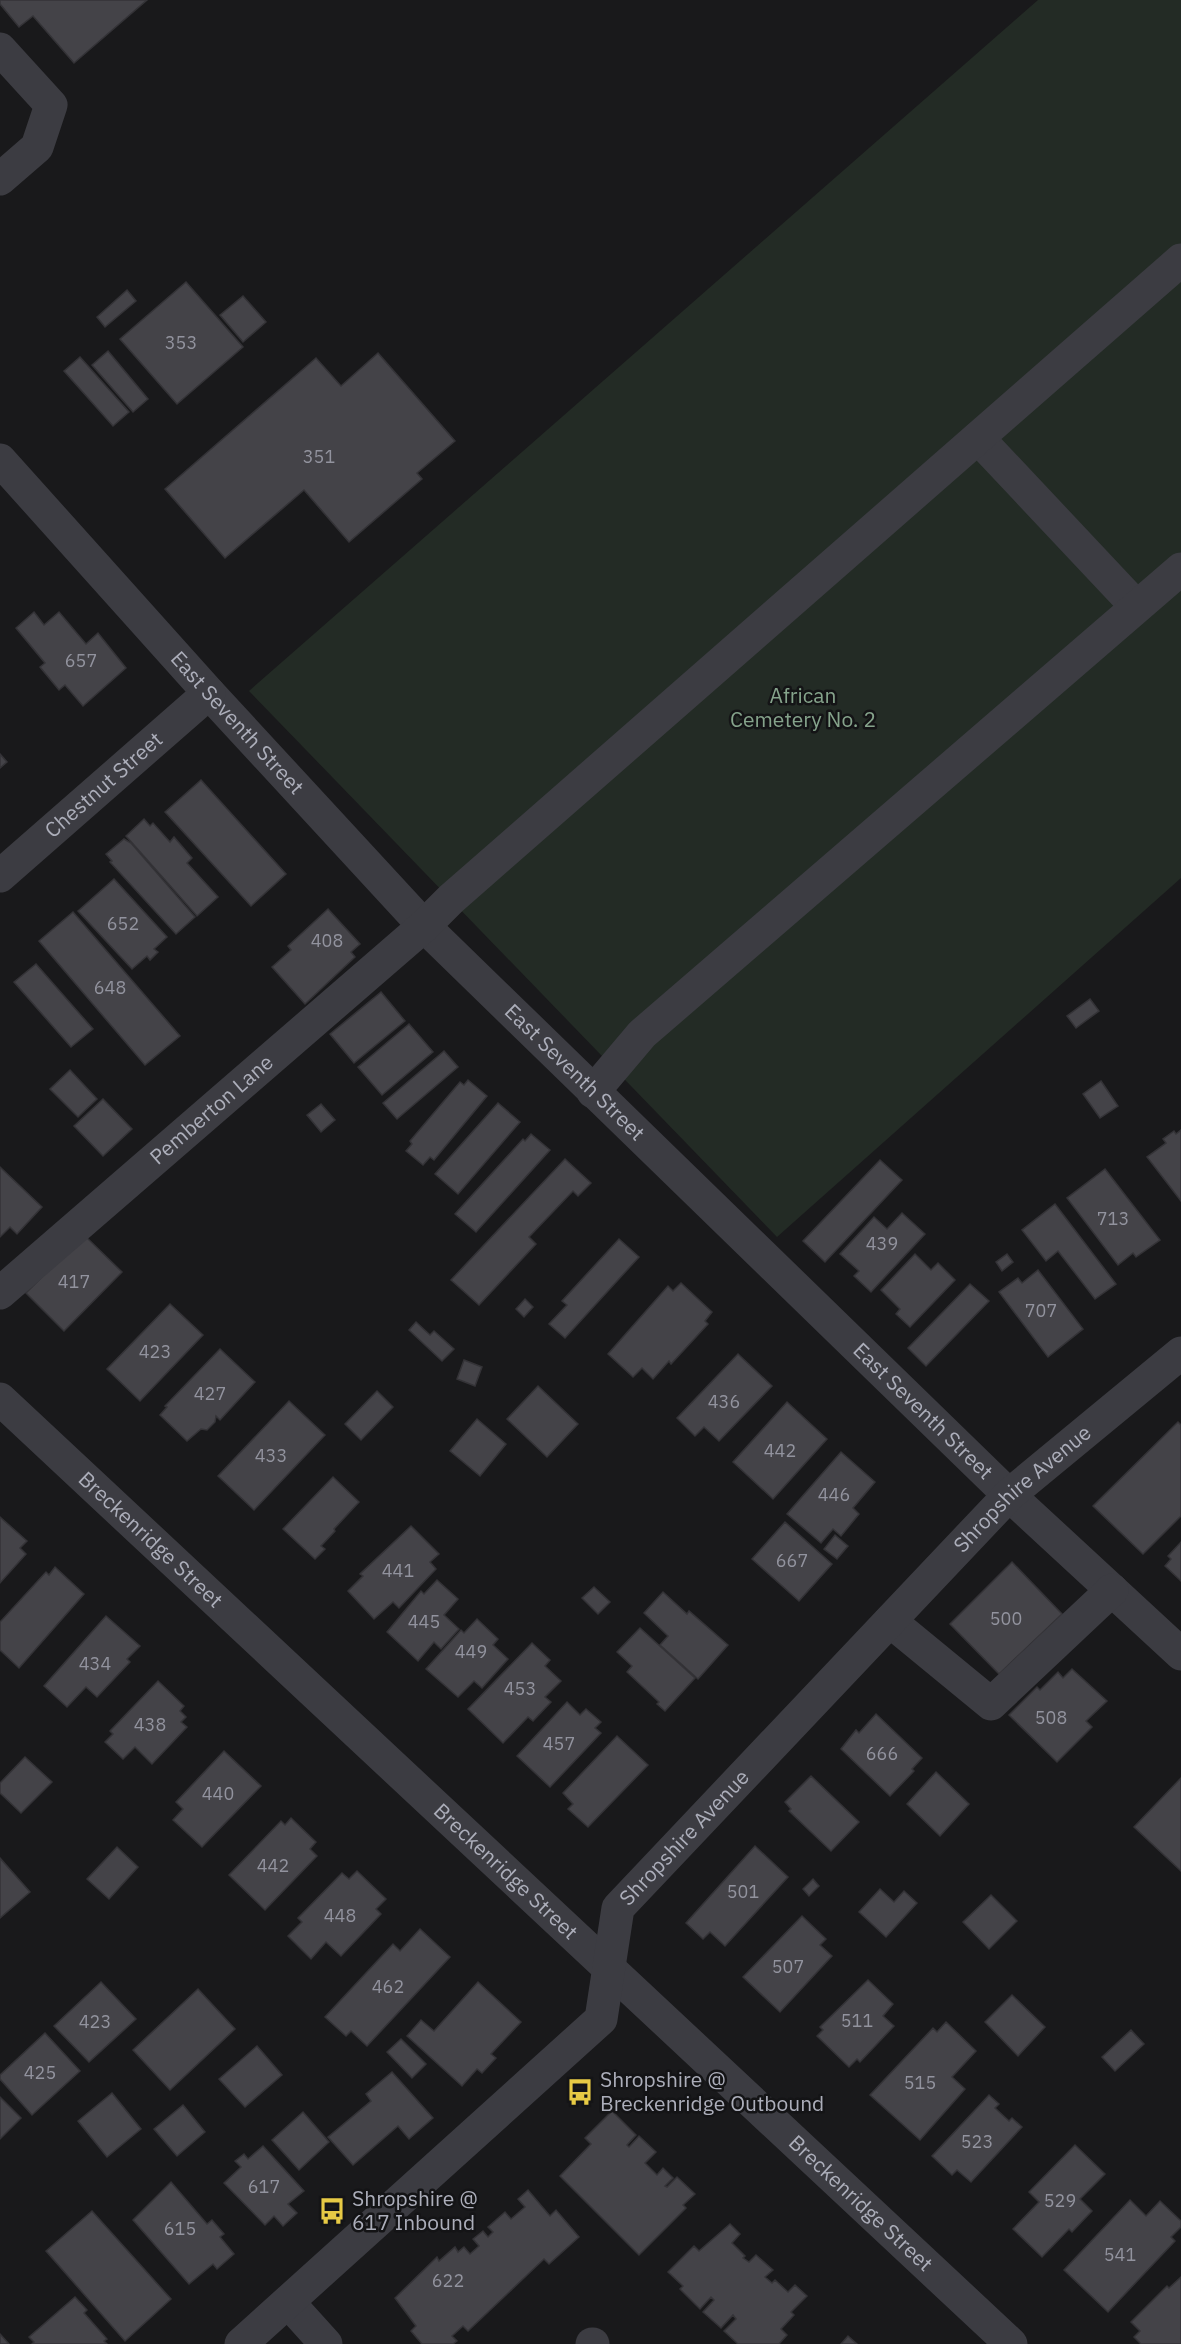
<svg xmlns="http://www.w3.org/2000/svg" width="1181" height="2344" font-family="'IBM Plex Sans',sans-serif">
	<style>
		.green { fill: #232b25 }
		.building { fill: #444348; stroke: #343337; stroke-width: 1.5 }
		.lines { fill: none; stroke-linecap: round; stroke-linejoin: round }
		.minor { stroke: #3c3c42; stroke-width: 33 }
		.labels { text-anchor: middle; stroke-width: 5; stroke-linejoin: round; paint-order: stroke }
		.number-label { font-size: 18px; fill: #92939e }
		.park-label { font-size: 21px; fill: #85a38b; stroke: #141416 }
		.street-label { font-size: 21px; fill: #acaeba; stroke: #141416 }
		.poi-label { font-size: 21px; fill: #acaeba; stroke: #141416; text-anchor: start }
	</style>
	<rect width="100%" height="100%" fill="#19191b"/>
	<polygon class="green" points="1038,0 1181,0 1181,878 777,1237 249,691"/>
	<g class="building">
		<polygon points="0,0 147,0 74,63 33,16 19,27 0,4"/>
		<polygon points="186,282 243,347 177,404 120,339"/>
		<polygon points="127,290 136,301 105,327 97,317"/>
		<polygon points="243,296 266,322 243,342 220,315"/>
		<polygon points="108,351 148,399 133,412 92,365"/>
		<polygon points="378,353 455,441 417,473 422,479 349,542 304,490 225,558 165,489 316,358 341,386"/>
		<polygon points="80,357 129,412 113,426 64,371"/>
		<polygon points="34,612 44,625 59,612 86,644 98,633 126,668 83,706 65,685 59,690 40,667 45,663 16,628"/>
		<polygon points="0,754 7,762 0,768"/>
		<polygon points="201,780 286,874 251,906 165,812"/>
		<polygon points="144,819 150,826 153,823 170,842 174,837 192,858 187,863 218,897 197,916 126,836"/>
		<polygon points="124,839 131,843 195,917 176,934 110,862 112,861 106,854"/>
		<polygon points="114,879 167,937 154,949 158,952 150,960 147,956 132,969 78,911"/>
		<polygon points="328,909 360,944 351,952 355,957 305,1004 272,967 291,950 288,946"/>
		<polygon points="73,912 180,1036 145,1065 39,941"/>
		<polygon points="36,964 93,1029 71,1047 14,982"/>
		<polygon points="381,992 405,1021 354,1063 330,1034"/>
		<polygon points="1090,999 1099,1011 1076,1028 1067,1016"/>
		<polygon points="409,1024 433,1052 382,1095 358,1067"/>
		<polygon points="444,1051 458,1067 397,1119 383,1103"/>
		<polygon points="70,1070 97,1099 78,1117 50,1089"/>
		<polygon points="468,1080 487,1096 434,1160 430,1157 423,1165 406,1151 412,1144 410,1141 460,1082 464,1085"/>
		<polygon points="1101,1081 1118,1106 1100,1118 1083,1094"/>
		<polygon points="103,1099 132,1129 103,1156 74,1126"/>
		<polygon points="498,1103 520,1122 458,1194 435,1174"/>
		<polygon points="321,1104 335,1120 321,1132 307,1115"/>
		<polygon points="1181,1130 1181,1201 1147,1157 1166,1143 1163,1139 1174,1131 1176,1134"/>
		<polygon points="531,1134 550,1150 476,1232 455,1214 523,1139 525,1141"/>
		<polygon points="565,1159 591,1183 578,1196 573,1191 529,1237 536,1244 479,1305 451,1280"/>
		<polygon points="880,1160 902,1180 825,1262 803,1241"/>
		<polygon points="0,1167 42,1207 17,1234 10,1227 0,1237"/>
		<polygon points="1105,1169 1160,1240 1136,1257 1133,1253 1118,1265 1067,1198"/>
		<polygon points="1055,1204 1116,1284 1095,1299 1058,1251 1046,1261 1022,1230"/>
		<polygon points="902,1213 925,1234 871,1292 854,1276 859,1271 840,1254 874,1217 887,1229"/>
		<polygon points="84,1235 122,1272 64,1331 26,1293"/>
		<polygon points="619,1239 639,1257 565,1338 549,1324 567,1305 562,1301"/>
		<polygon points="915,1254 931,1270 938,1263 955,1280 910,1327 896,1314 900,1309 881,1290"/>
		<polygon points="1007,1254 1013,1262 1002,1271 996,1262"/>
		<polygon points="1038,1270 1083,1329 1048,1357 999,1292 1018,1278 1022,1283"/>
		<polygon points="681,1283 712,1312 705,1321 708,1324 671,1364 669,1361 653,1379 642,1368 633,1377 608,1354 668,1286 673,1291"/>
		<polygon points="970,1284 989,1301 926,1366 908,1348"/>
		<polygon points="525,1299 533,1307 524,1317 516,1309"/>
		<polygon points="170,1304 203,1335 140,1401 107,1369"/>
		<polygon points="416,1322 430,1335 434,1331 454,1349 442,1361 409,1330"/>
		<polygon points="220,1349 255,1382 220,1420 216,1416 215,1422 207,1430 201,1429 187,1441 160,1415 167,1407 165,1406"/>
		<polygon points="738,1354 772,1386 719,1441 704,1427 695,1436 677,1418"/>
		<polygon points="464,1360 482,1367 475,1386 457,1379"/>
		<polygon points="538,1386 578,1424 547,1457 507,1419"/>
		<polygon points="377,1391 393,1407 361,1440 345,1424"/>
		<polygon points="289,1401 325,1435 254,1510 218,1476"/>
		<polygon points="787,1402 827,1439 773,1499 733,1462"/>
		<polygon points="477,1419 506,1444 480,1476 450,1451"/>
		<polygon points="1178,1422 1181,1425 1181,1516 1143,1554 1093,1506"/>
		<polygon points="841,1452 875,1482 853,1508 859,1514 841,1536 833,1529 821,1543 787,1514"/>
		<polygon points="333,1477 359,1502 334,1529 335,1531 321,1546 325,1549 315,1559 283,1529"/>
		<polygon points="0,1517 27,1541 20,1548 26,1554 0,1583"/>
		<polygon points="785,1522 832,1564 799,1601 752,1559"/>
		<polygon points="411,1526 439,1554 430,1562 436,1569 399,1608 393,1602 374,1619 348,1591 363,1576 360,1574"/>
		<polygon points="835,1535 848,1546 837,1559 824,1549"/>
		<polygon points="1181,1542 1181,1581 1165,1566 1171,1559 1168,1556"/>
		<polygon points="1012,1562 1062,1614 999,1674 950,1624"/>
		<polygon points="55,1567 84,1594 19,1668 0,1650 0,1622 46,1572 49,1575"/>
		<polygon points="437,1580 458,1599 444,1615 459,1629 441,1649 434,1642 418,1661 387,1632 421,1591 424,1594"/>
		<polygon points="594,1587 610,1602 598,1614 582,1598"/>
		<polygon points="663,1592 687,1614 689,1611 728,1645 698,1679 660,1645 668,1636 644,1613"/>
		<polygon points="106,1616 140,1646 127,1659 130,1662 97,1697 86,1687 67,1707 44,1686"/>
		<polygon points="477,1619 498,1639 493,1645 508,1659 482,1688 474,1681 458,1697 426,1669 461,1630 464,1633"/>
		<polygon points="640,1628 695,1678 665,1711 657,1704 659,1702 627,1672 632,1666 617,1652"/>
		<polygon points="532,1643 550,1660 545,1666 561,1681 545,1697 551,1702 533,1721 528,1717 503,1743 468,1709"/>
		<polygon points="1072,1669 1107,1701 1086,1721 1092,1727 1057,1762 1009,1715 1037,1687 1040,1690 1058,1672 1063,1678"/>
		<polygon points="158,1681 184,1706 180,1711 186,1717 181,1722 187,1727 152,1764 135,1747 123,1759 105,1742 113,1734 110,1731"/>
		<polygon points="567,1702 580,1715 586,1709 601,1722 595,1728 601,1733 550,1787 517,1756"/>
		<polygon points="876,1714 922,1758 912,1769 914,1771 890,1796 841,1749 856,1730 859,1733"/>
		<polygon points="617,1736 648,1765 588,1827 568,1809 573,1804 563,1793"/>
		<polygon points="224,1751 261,1786 202,1847 173,1820 183,1809 176,1802"/>
		<polygon points="25,1757 52,1782 21,1813 0,1793 0,1783"/>
		<polygon points="936,1772 969,1804 940,1836 907,1804"/>
		<polygon points="811,1776 859,1822 831,1851 789,1811 791,1809 785,1802"/>
		<polygon points="1181,1778 1181,1871 1134,1827"/>
		<polygon points="291,1818 316,1842 310,1849 317,1856 265,1910 229,1875 281,1821 285,1825"/>
		<polygon points="755,1846 788,1877 725,1946 710,1932 703,1939 686,1923"/>
		<polygon points="117,1847 138,1867 109,1899 87,1879"/>
		<polygon points="0,1858 30,1892 0,1918"/>
		<polygon points="357,1871 386,1899 376,1909 381,1914 341,1956 326,1942 311,1959 288,1936 302,1922 298,1918 342,1873 349,1879"/>
		<polygon points="813,1879 819,1886 809,1896 803,1889"/>
		<polygon points="880,1889 894,1902 904,1891 917,1903 886,1937 859,1912"/>
		<polygon points="991,1895 1017,1921 989,1949 963,1922"/>
		<polygon points="802,1916 826,1939 820,1945 832,1956 780,2012 743,1977"/>
		<polygon points="420,1929 450,1957 367,2046 351,2031 346,2036 325,2017 393,1944 400,1951"/>
		<polygon points="868,1980 893,2004 883,2016 894,2026 860,2062 857,2059 849,2067 817,2036 823,2030 820,2027"/>
		<polygon points="101,1982 136,2019 89,2062 54,2026"/>
		<polygon points="478,1982 521,2022 491,2054 496,2058 482,2073 477,2069 462,2086 407,2036 421,2020 434,2031"/>
		<polygon points="198,1989 235,2029 170,2090 133,2050"/>
		<polygon points="1012,1995 1045,2027 1018,2056 985,2022"/>
		<polygon points="946,2022 976,2051 952,2077 965,2089 920,2140 870,2095 933,2028 937,2032"/>
		<polygon points="1131,2030 1144,2044 1115,2071 1102,2057"/>
		<polygon points="45,2033 80,2071 32,2115 0,2079 0,2075"/>
		<polygon points="401,2039 426,2064 412,2078 387,2052"/>
		<polygon points="257,2046 282,2075 245,2107 219,2079"/>
		<polygon points="392,2072 433,2118 409,2139 398,2126 353,2165 328,2137 371,2101 366,2094"/>
		<polygon points="112,2093 141,2129 107,2157 78,2121"/>
		<polygon points="989,2095 999,2104 995,2108 1009,2121 1012,2118 1022,2127 971,2182 957,2170 952,2175 932,2156"/>
		<polygon points="0,2097 21,2118 0,2139"/>
		<polygon points="183,2105 205,2132 177,2156 154,2129"/>
		<polygon points="612,2111 636,2135 627,2145 629,2147 639,2136 656,2152 645,2163 657,2175 663,2168 673,2178 665,2186 667,2187 677,2177 695,2194 683,2205 686,2208 639,2255 560,2176 591,2144 585,2138"/>
		<polygon points="303,2112 329,2142 299,2170 272,2140"/>
		<polygon points="1075,2145 1105,2174 1080,2199 1092,2211 1072,2232 1069,2229 1042,2257 1013,2229 1039,2202 1029,2192"/>
		<polygon points="263,2146 304,2191 288,2204 297,2213 283,2226 274,2216 265,2225 224,2183 241,2167 235,2161 244,2154 248,2159"/>
		<polygon points="171,2182 207,2224 212,2220 224,2234 220,2237 234,2254 217,2269 213,2264 189,2284 133,2220"/>
		<polygon points="528,2190 550,2216 556,2210 579,2237 549,2264 544,2259 468,2331 463,2326 452,2336 457,2341 453,2344 422,2344 411,2331 416,2326 395,2298 437,2257 439,2261 455,2247 458,2252 464,2247 470,2254 479,2246 473,2239 483,2231 488,2237 493,2232 488,2227 505,2212 511,2219 525,2207 518,2199"/>
		<polygon points="1130,2200 1146,2216 1160,2201 1181,2221 1181,2227 1171,2237 1175,2241 1108,2312 1064,2270"/>
		<polygon points="92,2211 171,2299 125,2341 46,2251"/>
		<polygon points="730,2224 740,2234 732,2243 745,2256 743,2258 749,2262 756,2255 773,2270 765,2277 772,2283 775,2280 788,2292 795,2285 807,2296 791,2312 794,2315 781,2329 787,2335 779,2344 738,2344 724,2331 736,2319 733,2315 721,2328 703,2312 714,2300 711,2297 700,2309 680,2289 683,2286 668,2272 694,2246 699,2251"/>
		<polygon points="1181,2277 1181,2344 1141,2344 1134,2337 1140,2331 1131,2322 1167,2286 1169,2288"/>
		<polygon points="75,2297 87,2310 84,2313 107,2339 104,2341 107,2344 32,2344 34,2342 29,2337"/>
		<polygon points="0,2334 9,2344 0,2344"/>
		<polygon points="848,2336 857,2344 841,2344"/>
	</g>
	<g class="lines">
		<g class="minor">
			<polyline points="0,49 51,105 37,147 0,179"/>
			<polyline points="978,438 1136,606"/>
			<path id="s1" d="M0 460 209 693 424 926 1009 1495 1181 1654"/>
			<path id="s2" d="M0 876 209 693"/>
			<polyline points="593,1092 642,1034 1181,569"/>
			<path id="s3" d="M0 1293 424 926 451 899 1181 260"/>
			<path id="s4" d="M0 1399 1011 2344"/>
			<polyline points="890,1621 991,1704 1112,1590"/>
			<polyline points="288,2302 326,2344"/>
			<path id="s5" d="M241 2344 601 2019 618 1908 1009 1495 1181 1353"/>
			<polyline points="592,2344 593,2344"/>
		</g>
	</g>
	<defs>
		<symbol id="bus-bare" viewBox="-9 -9 18 18"><path d="M-5-6H5V4H4V6H2V4H-2V6H-4V4H-5ZM-3.5-4V0h7V-4ZM-3.5 1.2v1.5H-2V1.2ZM2 1.2v1.5H3.5V1.2Z" fill="#e7ca45" stroke="#141416" stroke-width="2.5" paint-order="stroke"/></symbol>
	</defs>
	<g fill-rule="evenodd">
		<use href="#bus-bare" x="561" y="2073" width="38" height="38"/>
		<use href="#bus-bare" x="313" y="2192" width="38" height="38"/>
	</g>
	<g class="labels">
		<g class="number-label">
			<text x="181" y="349">353</text>
			<text x="319" y="463">351</text>
			<text x="81" y="667">657</text>
			<text x="123" y="930">652</text>
			<text x="327" y="947">408</text>
			<text x="110" y="994">648</text>
			<text x="1113" y="1225">713</text>
			<text x="882" y="1250">439</text>
			<text x="74" y="1288">417</text>
			<text x="1041" y="1317">707</text>
			<text x="155" y="1358">423</text>
			<text x="210" y="1400">427</text>
			<text x="724" y="1408">436</text>
			<text x="780" y="1457">442</text>
			<text x="271" y="1462">433</text>
			<text x="834" y="1501">446</text>
			<text x="792" y="1567">667</text>
			<text x="398" y="1577">441</text>
			<text x="1006" y="1625">500</text>
			<text x="424" y="1628">445</text>
			<text x="471" y="1658">449</text>
			<text x="95" y="1670">434</text>
			<text x="520" y="1695">453</text>
			<text x="1051" y="1724">508</text>
			<text x="150" y="1731">438</text>
			<text x="559" y="1750">457</text>
			<text x="882" y="1760">666</text>
			<text x="218" y="1800">440</text>
			<text x="273" y="1872">442</text>
			<text x="743" y="1898">501</text>
			<text x="340" y="1922">448</text>
			<text x="788" y="1973">507</text>
			<text x="388" y="1993">462</text>
			<text x="857" y="2027">511</text>
			<text x="95" y="2028">423</text>
			<text x="40" y="2079">425</text>
			<text x="920" y="2089">515</text>
			<text x="977" y="2148">523</text>
			<text x="264" y="2193">617</text>
			<text x="1060" y="2207">529</text>
			<text x="180" y="2235">615</text>
			<text x="1120" y="2261">541</text>
			<text x="448" y="2287">622</text>
		</g>
		<g class="park-label">
			<text x="803" y="703">African<tspan x="803" dy="24">Cemetery No. 2</tspan></text>
		</g>
		<g class="street-label">
			<text dy="7" stroke="none"><textPath href="#s1" startOffset="354">East Seventh Street</textPath></text>
			<text dy="7" stroke="none"><textPath href="#s2" startOffset="138">Chestnut Street</textPath></text>
			<text dy="7" stroke="none"><textPath href="#s1" startOffset="840">East Seventh Street</textPath></text>
			<text dy="7" stroke="none"><textPath href="#s3" startOffset="280">Pemberton Lane</textPath></text>
			<text dy="7" stroke="none"><textPath href="#s1" startOffset="1326">East Seventh Street</textPath></text>
			<text dy="7" stroke="none"><textPath href="#s5" startOffset="1180">Shropshire Avenue</textPath></text>
			<text dy="7" stroke="none"><textPath href="#s4" startOffset="206">Breckenridge Street</textPath></text>
			<text dy="7" stroke="none"><textPath href="#s5" startOffset="694">Shropshire Avenue</textPath></text>
			<text dy="7" stroke="none"><textPath href="#s4" startOffset="692">Breckenridge Street</textPath></text>
			<text dy="7" stroke="none"><textPath href="#s4" startOffset="1178">Breckenridge Street</textPath></text>
		</g>
		<g class="poi-label">
			<text x="600" y="2087">Shropshire @<tspan x="600" dy="24">Breckenridge Outbound</tspan></text>
			<text x="352" y="2206">Shropshire @<tspan x="352" dy="24">617 Inbound</tspan></text>
		</g>
	</g>
</svg>
